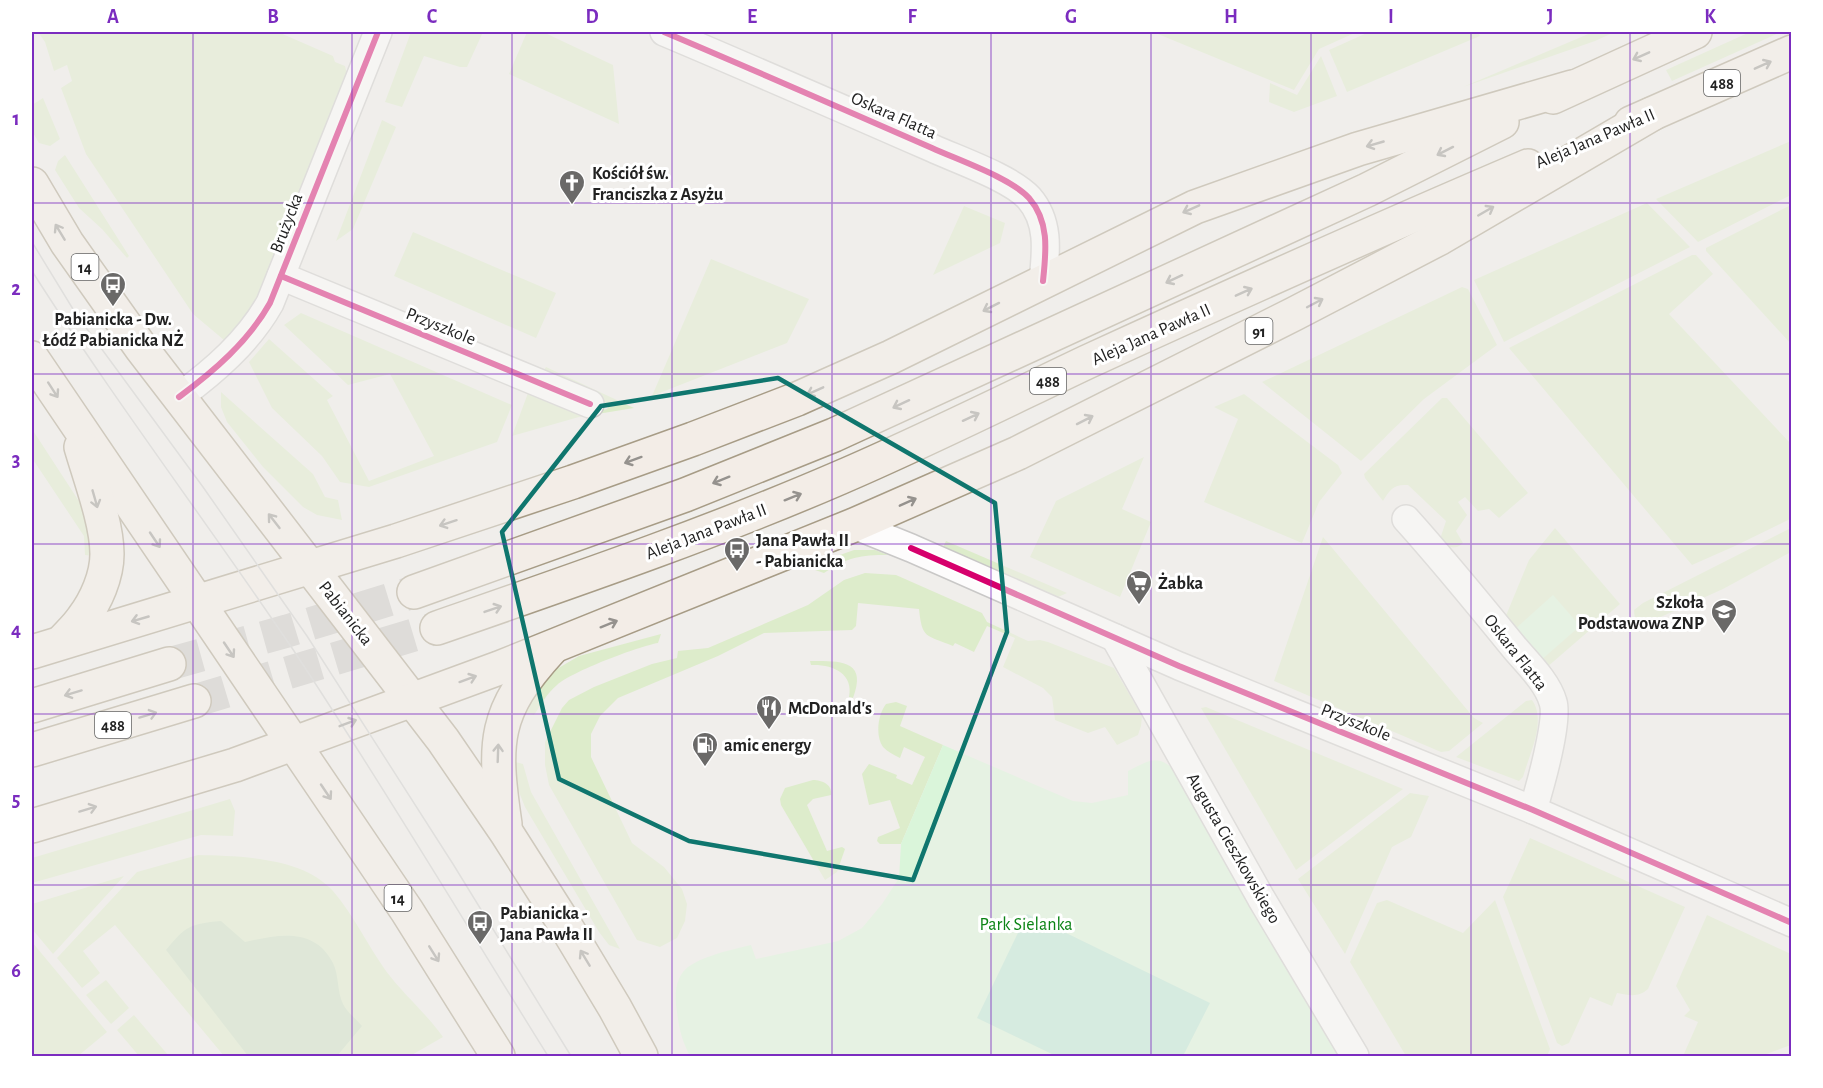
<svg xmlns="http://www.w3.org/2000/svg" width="1823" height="1088" font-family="'Alegreya Sans',sans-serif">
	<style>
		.grass { fill: #ddeccb }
		.forest { fill: #cbdec1 }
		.park { fill: #daf5da }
		.pitch { fill: #b7e6d2 }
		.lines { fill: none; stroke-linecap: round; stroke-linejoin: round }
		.primary-tunnel { stroke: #c7c5c3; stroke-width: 33; stroke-dasharray: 33 16; stroke-linecap: butt }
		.minor-casing { stroke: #c9c8c7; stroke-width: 30 }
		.primary-casing { stroke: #a79c86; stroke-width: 36 }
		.minor { stroke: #fdfcfc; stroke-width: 27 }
		.primary { stroke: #f3ede7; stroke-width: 33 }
		.tram { stroke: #ccc; stroke-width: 1.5 }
		.cycleway-casing { stroke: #fff; stroke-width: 10 }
		.cycleway { stroke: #d6006c; stroke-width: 6 }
		.oneway { stroke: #95928e }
		.marked { fill: none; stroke: #0f766e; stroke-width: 4.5; stroke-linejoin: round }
		.grid { fill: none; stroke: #7b2cbf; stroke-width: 1.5; stroke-opacity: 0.55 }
		.labels { text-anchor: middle; stroke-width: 6; stroke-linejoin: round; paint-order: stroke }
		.shield { fill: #fff; stroke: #646464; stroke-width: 1.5 }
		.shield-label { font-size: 16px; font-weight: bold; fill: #222 }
		.street-label { font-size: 18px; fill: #222; stroke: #fff }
		.poi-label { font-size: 18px; font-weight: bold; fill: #222; stroke: #fff; text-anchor: start }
		.park-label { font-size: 18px; fill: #0c8416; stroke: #fff }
		.neatline { fill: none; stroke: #7b2cbf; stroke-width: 2 }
		.grid-label { font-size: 20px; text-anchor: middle; font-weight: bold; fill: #7b2cbf }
	</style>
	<rect width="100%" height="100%" fill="#f0eeeb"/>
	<g class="grass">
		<polygon points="38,32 278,32 333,56 335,62 345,66 347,74 265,282 251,310 224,340 193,314 86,154 61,88 72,81 67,65 54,71 45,42"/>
		<polygon points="411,32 483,32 467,67 460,67 424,56 402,107 385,102"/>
		<polygon points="527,32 543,32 613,65 619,124 509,74"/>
		<polygon points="1153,32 1357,32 1319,49 1294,90"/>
		<polygon points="1369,32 1478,32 1480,36 1347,92 1329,50"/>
		<polygon points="1593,32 1615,32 1595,41 1463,87"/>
		<polygon points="1750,32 1781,32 1672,81 1666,70"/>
		<polygon points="1321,56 1337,96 1294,112 1269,102 1270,83 1297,95"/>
		<polygon points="43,98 60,139 50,146 39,143 32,131 32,105"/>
		<polygon points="382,120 396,127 353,229 336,241"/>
		<polygon points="1791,141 1791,195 1698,242 1656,199"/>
		<polygon points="65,155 129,256 127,258 102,229 79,208 55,170 58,161"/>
		<polygon points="1647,203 1690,247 1504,342 1474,280"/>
		<polygon points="1791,205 1791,344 1706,251 1706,248"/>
		<polygon points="964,206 1005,223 1000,243 933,275"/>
		<polygon points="413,232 556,293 536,338 394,276"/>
		<polygon points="1692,255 1696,255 1713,274 1669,314 1791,444 1792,518 1735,546 1692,565 1509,348"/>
		<polygon points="711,259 809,299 787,343 652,396"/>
		<polygon points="1462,287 1468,289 1497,345 1424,399 1361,461 1262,382"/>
		<polygon points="301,313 512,405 497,442 369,487 340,482 322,456 272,408 249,362 269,339 333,396 327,400 369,481 434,456 390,374 348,385 284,325"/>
		<polygon points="546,367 634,408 579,417 512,436 528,393 578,414 607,409 610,405 542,373"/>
		<polygon points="221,392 313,474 325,497 338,500 342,520 317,515 303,507 263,467 227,422 221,407"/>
		<polygon points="1244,394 1338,465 1342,473 1319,502 1302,543 1204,502 1238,419 1214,407"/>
		<path d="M1442 398H1447L1528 493 1499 518 1489 509 1478 511 1465 497 1458 502 1467 515 1456 531 1463 543C1455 551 1448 547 1439 542L1446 521 1408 485C1394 484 1390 489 1383 501L1365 478 1364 474Z"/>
		<polygon points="32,429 86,512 93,556 85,555 84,536 32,458"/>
		<polygon points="1144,457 1122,509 1151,522 1120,597 1030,557 1056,501"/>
		<polygon points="1555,528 1620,604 1546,668 1505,618 1529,560"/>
		<polygon points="1791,528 1791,552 1723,589 1654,620 1645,623 1635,620 1634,610 1643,603"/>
		<polygon points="1323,537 1474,718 1483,723 1449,751 1441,752 1274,681"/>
		<polygon points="946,541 1067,593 1056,598 943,547"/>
		<path d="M854 550H875L888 555C860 555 848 557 824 573L815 570 837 556Z"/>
		<path d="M865 573 896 575 982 613 987 622 1028 641 1040 640 1048 642 1114 668 1142 716 1141 726 1138 735 1117 745 1105 727 1088 733 1055 720 1052 697 1043 688 1003 667 1015 638 987 626 974 652 955 643 953 646C926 635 922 639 919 609L858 603 856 626 852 630 764 633 718 656 618 698 600 716 591 734V757L632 843 664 867 682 889 687 904 685 921 677 938 660 947 637 940 549 785 545 765V742L562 708 569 700 594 687 652 664 677 658 678 651 708 648 808 605 844 580Z"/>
		<path d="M661 634 658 643C639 646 571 672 557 685 547 693 541 705 534 715L521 713 550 673 579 656Z"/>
		<path d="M810 661C839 661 868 659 853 698L849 697C854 673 832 664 811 665Z"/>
		<path d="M1532 700C1547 721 1529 755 1523 777L1519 781 1456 757 1526 701Z"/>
		<path d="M896 702 907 706 900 726 943 745 901 844H880L877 841 878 837 900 828 890 800 869 805 862 774 869 764 897 775 896 778 912 785 925 757 904 747 900 758C894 755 888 752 883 747 875 736 878 714 886 704Z"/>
		<polygon points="1206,707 1403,789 1296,870 1201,708"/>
		<polygon points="512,761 523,764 531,792 620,949 609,945 599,932 525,807 517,787"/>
		<path d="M813 780C822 780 833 785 831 795L813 799 807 805 827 851 842 847 845 849 837 872 825 880 781 805 780 799 785 788Z"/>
		<polygon points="1410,793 1429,796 1411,837 1392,847 1345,954 1298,879"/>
		<polygon points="230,799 235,811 233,836 201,835 32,883 32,858"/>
		<path d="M1530 838 1685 907 1648 989C1638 998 1629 995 1617 993L1612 1006 1590 997 1569 1043 1562 1046 1557 1043 1503 897Z"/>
		<path d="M198 855C240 856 303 857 333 891 353 914 368 946 386 971 404 995 426 1013 443 1037L410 1056H224L115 925 83 951 100 973 82 988 57 958 137 872Z"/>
		<polygon points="124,876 53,954 32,929 32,904"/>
		<polygon points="1387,900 1463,933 1495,900 1550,1049 1547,1056 1406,1056 1350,962 1377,903"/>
		<polygon points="1707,915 1791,954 1791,1045 1761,1056 1683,1056 1698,1022 1684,1016 1690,1010 1676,986"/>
		<polygon points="32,942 107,1032 78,1056 32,1056"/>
		<polygon points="106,980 129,1008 111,1024 86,995"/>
		<polygon points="134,1015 168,1055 139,1056 117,1030"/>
	</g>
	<path class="forest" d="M221 921 245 942C277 935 314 926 333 963 339 975 337 992 343 1004 347 1012 356 1019 362 1026L337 1056H248L166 950C186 926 189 924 221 921Z"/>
	<g class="park">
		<polygon points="1553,595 1580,626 1540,661 1513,631"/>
		<path d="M943 745 1073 801 1092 803 1128 795V771C1149 761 1156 753 1176 771L1340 1056H690C682 1041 679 1029 677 1012 675 999 674 984 683 972 693 958 734 949 751 945L756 959 838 941 862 928 882 904 899 878 901 844Z"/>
	</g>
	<polygon class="pitch" points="1027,914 1210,1003 1183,1056 1056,1056 977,1018"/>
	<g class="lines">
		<g class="primary-tunnel">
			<polyline points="169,664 287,631 414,592"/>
			<polyline points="194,701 437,628"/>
		</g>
		<defs>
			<g id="minor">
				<path d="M664 32C754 70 843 109 932 148 958 160 1011 178 1029 198 1050 222 1046 252 1043 281"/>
				<polyline points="281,276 590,404"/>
				<path d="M179 397C214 371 248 342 270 303L378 32"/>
				<path d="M1406 519C1443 560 1478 603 1513 646 1526 662 1547 681 1553 702 1559 720 1539 790 1533 810"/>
				<polyline points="854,525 911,548 1179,666 1533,810 1792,923"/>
				<polyline points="1115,638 1261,898 1355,1056"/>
			</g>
			<g id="primary">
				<polyline points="1553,97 1695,32"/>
				<polyline points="1631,123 1792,52"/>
				<polyline points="32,184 67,243 142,349 443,740 506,832 562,920 615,1008 641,1056"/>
				<polyline points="32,358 359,840 407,911 498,1056"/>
				<polyline points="414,592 685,495 834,435 1367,190 1502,122"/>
				<path d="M437 628C572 581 707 535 839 478 923 442 1005 401 1087 362 1233 295 1380 229 1528 166"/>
				<path d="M62 642C69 634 77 627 83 618 96 601 107 576 107 554 107 523 90 478 81 447"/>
				<polyline points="32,652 396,541 573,482 693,439 797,399 891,357 1195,207 1358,149 1572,87"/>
				<polyline points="32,706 169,664"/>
				<polyline points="32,750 194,701"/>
				<path d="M505 824C493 742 493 712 551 649"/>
				<polyline points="32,826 235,765 499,668 854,525 1018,453 1294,314 1440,238 1652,114"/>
			</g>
		</defs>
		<use href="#minor" class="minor-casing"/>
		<use href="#primary" class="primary-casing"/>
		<use href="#minor" class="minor"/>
		<use href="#primary" class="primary"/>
		<g class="tram">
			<polyline points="32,242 76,314 203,487 307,636 453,864 571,1056"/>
			<path d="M32 271C114 400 206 521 292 648 381 782 463 920 548 1056"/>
		</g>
		<defs>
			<g id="cycleway">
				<path d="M664 32C754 70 843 109 932 148 958 160 1011 178 1029 198 1050 222 1046 252 1043 281"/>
				<polyline points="281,276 590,404"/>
				<path d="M179 397C214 371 248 342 270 303L378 32"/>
				<polyline points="911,548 1179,666 1533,810 1792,923"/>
			</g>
		</defs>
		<use href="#cycleway" class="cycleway-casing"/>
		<use href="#cycleway" class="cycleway"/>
	</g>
	<defs><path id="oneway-shaft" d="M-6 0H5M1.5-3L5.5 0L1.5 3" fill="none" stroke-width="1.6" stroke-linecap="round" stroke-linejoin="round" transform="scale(1.5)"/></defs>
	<g class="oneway">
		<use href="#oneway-shaft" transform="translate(1641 56) rotate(156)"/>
		<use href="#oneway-shaft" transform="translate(1763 65) rotate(-24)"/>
		<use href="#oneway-shaft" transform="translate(1375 144) rotate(164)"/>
		<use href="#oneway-shaft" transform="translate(1445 151) rotate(153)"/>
		<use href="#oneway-shaft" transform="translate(1191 209) rotate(156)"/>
		<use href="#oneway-shaft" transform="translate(1486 211) rotate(-30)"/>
		<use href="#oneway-shaft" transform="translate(60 232) rotate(-121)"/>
		<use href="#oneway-shaft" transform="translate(1174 279) rotate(155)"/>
		<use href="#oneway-shaft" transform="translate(1244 292) rotate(-24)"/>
		<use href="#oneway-shaft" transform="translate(1315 303) rotate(-28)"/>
		<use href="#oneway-shaft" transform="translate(991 307) rotate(153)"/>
		<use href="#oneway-shaft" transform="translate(53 390) rotate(57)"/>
		<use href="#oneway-shaft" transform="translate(815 391) rotate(156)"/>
		<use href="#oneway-shaft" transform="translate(901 404) rotate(155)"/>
		<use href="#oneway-shaft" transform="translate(971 417) rotate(-25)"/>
		<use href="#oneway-shaft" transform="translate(1085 420) rotate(-27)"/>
		<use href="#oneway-shaft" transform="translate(633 460) rotate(160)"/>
		<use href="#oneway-shaft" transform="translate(721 480) rotate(158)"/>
		<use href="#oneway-shaft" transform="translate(793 497) rotate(-22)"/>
		<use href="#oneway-shaft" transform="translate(95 499) rotate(74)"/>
		<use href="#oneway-shaft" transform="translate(908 502) rotate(-24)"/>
		<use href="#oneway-shaft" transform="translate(274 521) rotate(-128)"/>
		<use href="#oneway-shaft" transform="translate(448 523) rotate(162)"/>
		<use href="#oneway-shaft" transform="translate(155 540) rotate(56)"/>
		<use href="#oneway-shaft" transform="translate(493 609) rotate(-19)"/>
		<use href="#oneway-shaft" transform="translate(140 619) rotate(164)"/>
		<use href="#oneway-shaft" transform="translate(609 624) rotate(-22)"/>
		<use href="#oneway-shaft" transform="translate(229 650) rotate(56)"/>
		<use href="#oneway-shaft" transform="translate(468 679) rotate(-20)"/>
		<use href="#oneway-shaft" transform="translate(73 693) rotate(163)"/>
		<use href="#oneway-shaft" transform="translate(148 715) rotate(-17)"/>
		<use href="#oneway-shaft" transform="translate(348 723) rotate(-21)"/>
		<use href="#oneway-shaft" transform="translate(498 753) rotate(-88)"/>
		<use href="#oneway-shaft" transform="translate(326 792) rotate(56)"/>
		<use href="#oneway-shaft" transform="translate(88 809) rotate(-17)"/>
		<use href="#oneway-shaft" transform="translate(434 954) rotate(58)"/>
		<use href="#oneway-shaft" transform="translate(585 958) rotate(-121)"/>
	</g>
	<path d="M0 0H1823V1088H0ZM778 378 995 503 1007 632 913 880 689 841 559 779 502 532 601 406Z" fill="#f0eeeb" fill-opacity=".55" fill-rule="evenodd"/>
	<path class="marked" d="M778 378 995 503 1007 632 913 880 689 841 559 779 502 532 601 406Z"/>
	<path class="grid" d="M193 32V1056M352 32V1056M512 32V1056M672 32V1056M832 32V1056M991 32V1056M1151 32V1056M1311 32V1056M1471 32V1056M1630 32V1056M32 203H1792M32 374H1792M32 544H1792M32 714H1792M32 885H1792"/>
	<defs>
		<symbol id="church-pin" viewBox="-11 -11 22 30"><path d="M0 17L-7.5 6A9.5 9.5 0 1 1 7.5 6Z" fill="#6a6968" stroke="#fff"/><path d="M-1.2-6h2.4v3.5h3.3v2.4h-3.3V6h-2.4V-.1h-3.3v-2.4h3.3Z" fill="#fff"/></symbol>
		<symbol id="bus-pin" viewBox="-11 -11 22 30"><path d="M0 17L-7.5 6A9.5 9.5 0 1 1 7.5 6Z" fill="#6a6968" stroke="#fff"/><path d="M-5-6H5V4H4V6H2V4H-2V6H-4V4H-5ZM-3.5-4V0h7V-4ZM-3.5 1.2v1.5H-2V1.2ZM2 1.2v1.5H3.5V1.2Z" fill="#fff"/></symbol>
		<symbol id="supermarket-pin" viewBox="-11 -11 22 30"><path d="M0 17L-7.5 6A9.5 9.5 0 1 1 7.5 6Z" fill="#6a6968" stroke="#fff"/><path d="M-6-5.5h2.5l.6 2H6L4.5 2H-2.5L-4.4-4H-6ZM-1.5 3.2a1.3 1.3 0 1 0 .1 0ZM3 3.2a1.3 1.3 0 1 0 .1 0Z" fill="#fff"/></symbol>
		<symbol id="school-pin" viewBox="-11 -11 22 30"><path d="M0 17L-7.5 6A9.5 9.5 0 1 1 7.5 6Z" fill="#6a6968" stroke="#fff"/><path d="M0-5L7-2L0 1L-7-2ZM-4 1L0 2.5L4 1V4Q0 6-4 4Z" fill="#fff"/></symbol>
		<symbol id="restaurant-pin" viewBox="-11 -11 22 30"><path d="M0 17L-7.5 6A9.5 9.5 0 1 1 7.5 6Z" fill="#6a6968" stroke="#fff"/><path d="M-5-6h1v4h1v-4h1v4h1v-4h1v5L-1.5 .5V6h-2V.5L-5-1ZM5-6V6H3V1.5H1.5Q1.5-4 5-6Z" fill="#fff"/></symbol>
		<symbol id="fuel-pin" viewBox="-11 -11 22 30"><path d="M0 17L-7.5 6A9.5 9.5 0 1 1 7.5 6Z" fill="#6a6968" stroke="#fff"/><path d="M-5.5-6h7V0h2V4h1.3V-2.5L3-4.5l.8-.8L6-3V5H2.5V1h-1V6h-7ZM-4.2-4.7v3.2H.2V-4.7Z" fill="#fff"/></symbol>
	</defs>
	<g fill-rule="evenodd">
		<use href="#church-pin" x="557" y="168" width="30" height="40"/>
		<use href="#bus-pin" x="98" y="270" width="30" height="40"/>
		<use href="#bus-pin" x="722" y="535" width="30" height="40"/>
		<use href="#supermarket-pin" x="1124" y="568" width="30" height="40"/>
		<use href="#school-pin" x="1709" y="597" width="30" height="40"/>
		<use href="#restaurant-pin" x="754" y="693" width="30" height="40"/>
		<use href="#fuel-pin" x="690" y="730" width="30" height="40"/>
		<use href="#bus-pin" x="465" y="908" width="30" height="40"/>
	</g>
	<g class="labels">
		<g class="shield">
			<rect x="1704" y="70" width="36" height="26" rx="4.5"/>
			<rect x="71.5" y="254" width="27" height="26" rx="4.5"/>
			<rect x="1245.5" y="318" width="27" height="26" rx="4.5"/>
			<rect x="1030" y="368" width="36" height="26" rx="4.5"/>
			<rect x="95" y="712" width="36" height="26" rx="4.5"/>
			<rect x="384.5" y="885" width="27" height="26" rx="4.5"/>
		</g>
		<g class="shield-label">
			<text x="1722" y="89">488</text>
			<text x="85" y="273">14</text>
			<text x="1259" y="337">91</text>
			<text x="1048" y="387">488</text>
			<text x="113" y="731">488</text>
			<text x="398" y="904">14</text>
		</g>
		<g class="street-label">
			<text transform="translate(894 115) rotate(24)" y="6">Oskara Flatta</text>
			<text transform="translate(1595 138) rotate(-23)" y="6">Aleja Jana Pawła II</text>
			<text transform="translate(286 223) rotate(-69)" y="6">Brużycka</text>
			<text transform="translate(441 326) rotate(22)" y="6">Przyszkole</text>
			<text transform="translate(1151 334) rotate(-24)" y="6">Aleja Jana Pawła II</text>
			<text transform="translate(706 531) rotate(-21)" y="6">Aleja Jana Pawła II</text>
			<text transform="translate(346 613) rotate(52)" y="6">Pabianicka</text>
			<text transform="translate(1516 652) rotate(52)" y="6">Oskara Flatta</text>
			<text transform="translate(1356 722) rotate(22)" y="6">Przyszkole</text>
			<text transform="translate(1234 848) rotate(60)" y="6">Augusta Cieszkowskiego</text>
		</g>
		<g class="poi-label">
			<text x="592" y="179">Kościół św.<tspan x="592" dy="21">Franciszka z Asyżu</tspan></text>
			<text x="113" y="325" text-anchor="middle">Pabianicka - Dw.<tspan x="113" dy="21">Łódź Pabianicka NŻ</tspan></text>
			<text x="756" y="546">Jana Pawła II<tspan x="756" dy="21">- Pabianicka</tspan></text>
			<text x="1158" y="589">Żabka</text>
			<text x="1704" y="608" text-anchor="end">Szkoła<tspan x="1704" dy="21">Podstawowa ZNP</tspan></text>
			<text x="788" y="714">McDonald's</text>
			<text x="724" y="751">amic energy</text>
			<text x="500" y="919">Pabianicka -<tspan x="500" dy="21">Jana Pawła II</tspan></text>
		</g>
		<g class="park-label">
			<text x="1026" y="930">Park Sielanka</text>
		</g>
	</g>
	<rect width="1823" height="1088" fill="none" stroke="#ffffff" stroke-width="66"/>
	<rect x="33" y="33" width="1757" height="1022" class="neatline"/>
	<g class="grid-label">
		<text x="113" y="23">A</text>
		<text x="273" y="23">B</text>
		<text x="432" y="23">C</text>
		<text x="592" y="23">D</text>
		<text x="752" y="23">E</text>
		<text x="912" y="23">F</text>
		<text x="1071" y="23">G</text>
		<text x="1231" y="23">H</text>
		<text x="1391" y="23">I</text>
		<text x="1550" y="23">J</text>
		<text x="1710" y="23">K</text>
		<text x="16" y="125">1</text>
		<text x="16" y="295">2</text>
		<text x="16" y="466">3</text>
		<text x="16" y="636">4</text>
		<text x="16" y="806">5</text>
		<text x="16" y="977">6</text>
	</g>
</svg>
